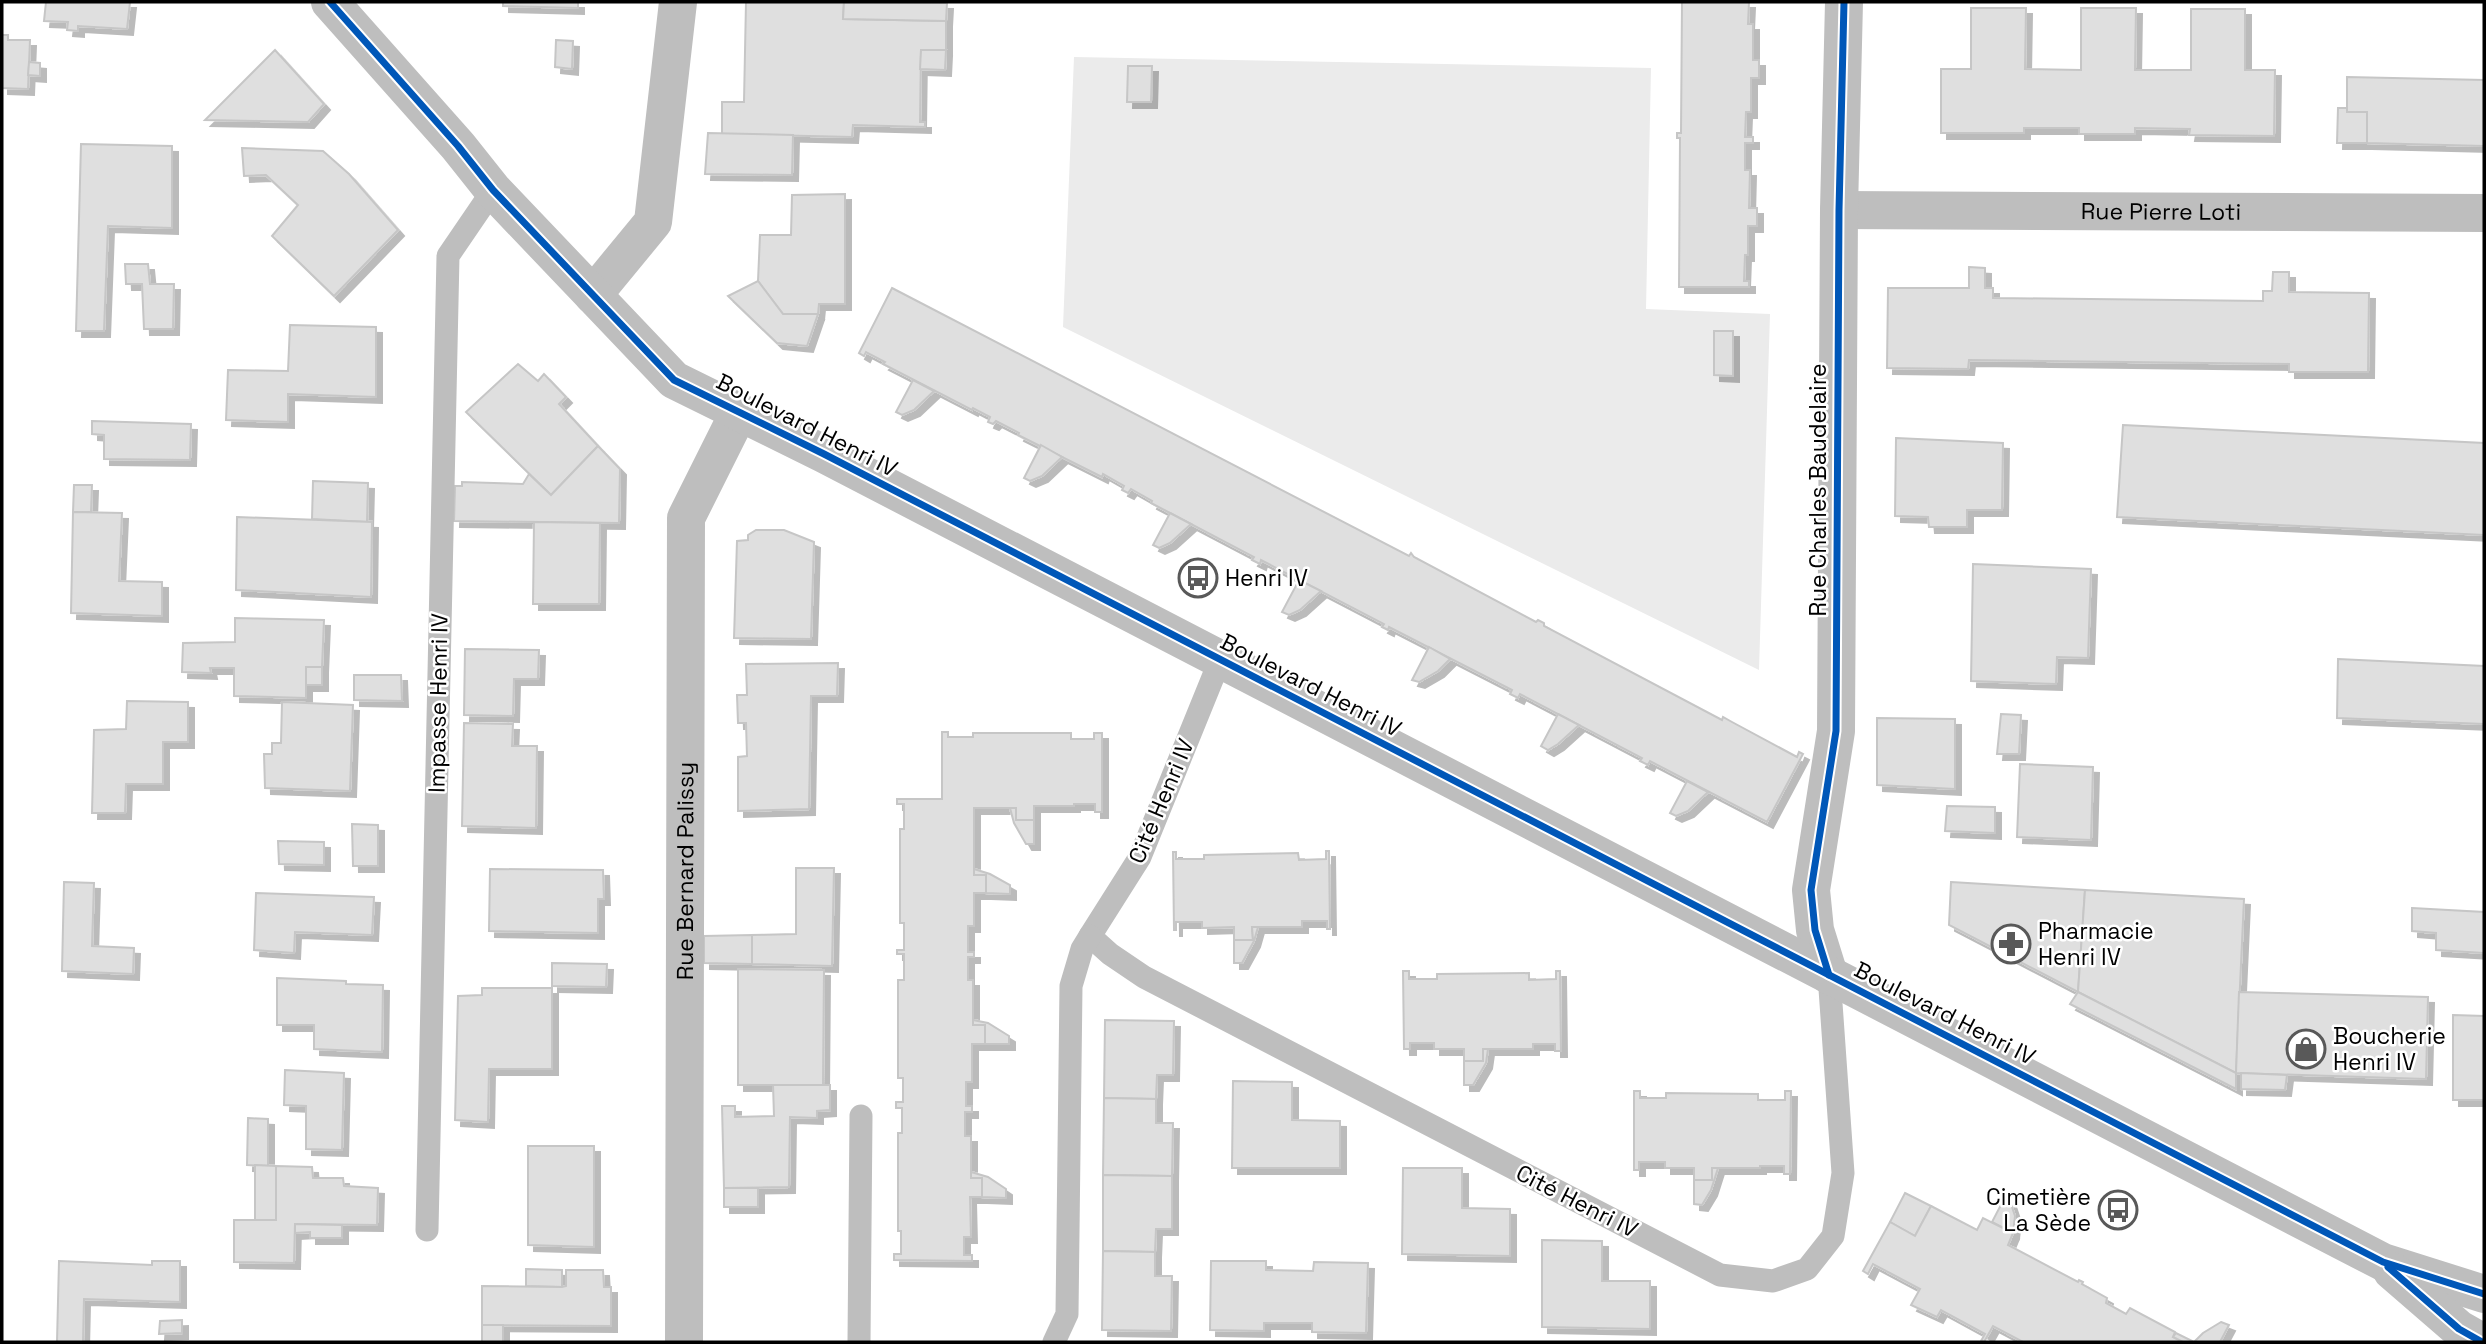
<svg xmlns="http://www.w3.org/2000/svg" width="2486" height="1344" font-family="'Space Grotesk',sans-serif">
	<style>
		.green { fill: #ebebeb }
		.building { fill: #dfdfdf; stroke: #c6c6c6; stroke-width: 2; filter: url(#shadow) }
		.lines { fill: none; stroke-linecap: round; stroke-linejoin: round }
		.service { stroke: #bebebe; stroke-width: 23 }
		.minor { stroke: #bebebe; stroke-width: 38 }
		.tertiary { stroke: #bebebe; stroke-width: 38 }
		.cycleway-casing { stroke: #fff; stroke-width: 11 }
		.cycleway { stroke: #0057b8; stroke-width: 7 }
		.labels { text-anchor: middle; stroke-width: 5; stroke-linejoin: round; paint-order: stroke }
		.street-label { font-size: 23px; fill: #000; stroke: #fff }
		.poi-label { font-size: 23px; fill: #000; stroke: #fff; text-anchor: start }
	</style>
	<defs>
		<filter id="shadow"><feDropShadow dx="6" dy="6" stdDeviation="0" flood-color="#0004"/></filter>
	</defs>
	<rect width="100%" height="100%" fill="#fff"/>
	<polygon class="green" points="1074,57 1651,68 1646,309 1770,314 1759,670 1063,327"/>
	<g class="building">
		<polygon points="46,2 130,2 127,29 78,26 78,31 67,30 68,22 44,21"/>
		<polygon points="503,2 578,2 578,8 503,6"/>
		<polygon points="746,2 844,2 843,19 946,21 946,50 921,50 920,122 925,122 925,127 853,125 852,137 722,134 722,102 744,102"/>
		<polygon points="844,2 947,3 946,21 843,19"/>
		<polygon points="1682,2 1749,2 1748,24 1753,24 1753,60 1759,60 1759,78 1751,78 1751,112 1746,112 1745,137 1753,137 1753,143 1745,143 1745,170 1750,170 1749,208 1757,208 1757,226 1748,226 1748,255 1745,255 1744,281 1749,281 1749,287 1679,287 1680,138 1677,138 1677,133 1681,133"/>
		<polygon points="1971,8 2026,8 2025,69 2081,70 2081,8 2136,8 2135,70 2191,70 2191,9 2245,9 2245,70 2275,70 2274,136 2189,135 2190,129 2135,128 2135,134 2079,134 2079,128 2024,128 2024,133 1941,133 1941,69 1971,69"/>
		<polygon points="2,35 8,35 8,40 30,40 28,89 2,88"/>
		<polygon points="556,40 573,41 572,69 555,67"/>
		<polygon points="275,50 324,104 308,122 205,120"/>
		<polygon points="921,50 946,50 945,70 920,69"/>
		<polygon points="29,62 40,63 40,76 28,75"/>
		<polygon points="1128,66 1152,66 1151,102 1127,102"/>
		<polygon points="2347,77 2484,80 2484,146 2367,143 2367,112 2347,112"/>
		<polygon points="2338,108 2347,108 2347,112 2367,112 2367,143 2337,143"/>
		<polygon points="708,133 793,135 792,175 705,174"/>
		<polygon points="81,144 172,146 172,228 108,226 104,331 76,331"/>
		<polygon points="242,148 323,151 349,174 398,230 334,296 272,236 298,205 266,175 244,176"/>
		<polygon points="845,194 845,304 819,304 818,314 783,314 758,281 760,235 791,235 792,195"/>
		<polygon points="125,264 148,264 150,284 174,284 173,329 144,329 142,284 126,284"/>
		<polygon points="1969,267 1985,268 1985,288 1993,288 1993,298 2263,301 2263,291 2272,291 2273,272 2289,272 2289,292 2369,293 2368,372 2289,372 2289,364 1969,360 1968,369 1887,368 1888,288 1969,288"/>
		<polygon points="758,281 783,314 818,314 807,346 777,343 728,296"/>
		<polygon points="892,288 1409,556 1411,553 1414,557 1536,622 1538,620 1544,623 1544,626 1722,720 1723,717 1732,722 1797,757 1799,752 1803,754 1767,822 1650,761 1648,765 1640,761 1642,758 1520,694 1518,698 1510,694 1512,690 1389,627 1388,630 1382,627 1384,624 1261,560 1260,564 1252,560 1254,557 1151,503 1152,501 1131,489 1128,493 1122,490 1124,486 1103,474 1102,477 1018,435 1019,433 996,421 993,424 988,422 990,417 973,408 972,410 883,364 885,362 866,352 864,356 859,353"/>
		<polygon points="290,325 376,327 376,397 288,394 288,422 226,420 228,370 288,371"/>
		<polygon points="1714,331 1733,331 1733,376 1714,375"/>
		<polygon points="518,364 538,381 544,374 566,397 559,404 598,446 551,495 466,412"/>
		<polygon points="913,380 934,391 914,410 902,415 896,412"/>
		<polygon points="92,421 191,424 190,460 104,459 104,435 92,434"/>
		<polygon points="2123,425 2484,443 2484,535 2117,517"/>
		<polygon points="1896,438 2003,443 2002,510 1967,510 1967,527 1929,527 1928,517 1895,516"/>
		<polygon points="1041,445 1062,457 1042,476 1030,481 1024,478"/>
		<polygon points="598,446 620,469 619,523 454,521 455,486 462,486 462,482 523,484 529,474 551,495"/>
		<polygon points="313,481 368,483 367,522 312,519"/>
		<polygon points="74,485 92,485 91,512 73,512"/>
		<polygon points="73,512 122,513 119,581 162,582 162,616 71,613"/>
		<polygon points="1170,513 1191,524 1170,543 1159,548 1153,545"/>
		<polygon points="237,517 372,522 371,597 236,590"/>
		<polygon points="534,522 600,523 599,604 533,604"/>
		<polygon points="756,530 784,530 814,542 811,639 734,638 737,541 748,540 748,535"/>
		<polygon points="1973,564 2091,569 2088,658 2057,657 2056,684 1971,681"/>
		<polygon points="1299,580 1321,591 1300,610 1289,615 1282,612"/>
		<polygon points="235,618 324,620 322,667 306,667 306,698 234,696 234,668 210,668 211,673 182,672 183,643 235,642"/>
		<polygon points="1429,647 1450,659 1438,671 1419,682 1412,680"/>
		<polygon points="465,649 539,650 538,679 514,679 513,716 464,715"/>
		<polygon points="2338,659 2484,666 2484,724 2337,718"/>
		<polygon points="838,663 837,696 811,696 809,809 738,811 738,757 747,756 746,723 738,723 737,695 747,695 746,664"/>
		<rect x="306" y="667" width="16" height="18"/>
		<polygon points="354,675 401,675 402,701 354,700"/>
		<polygon points="127,701 188,702 188,742 163,742 163,784 126,784 125,813 92,813 94,730 126,729"/>
		<polygon points="282,702 353,705 350,791 265,788 264,754 272,754 272,743 281,743"/>
		<polygon points="1558,714 1579,725 1558,744 1548,750 1541,746"/>
		<polygon points="2001,714 2021,715 2019,754 1997,754"/>
		<polygon points="1877,718 1955,719 1955,789 1877,785"/>
		<polygon points="464,723 513,724 512,746 537,746 536,828 462,826"/>
		<polygon points="942,732 948,732 948,737 973,737 973,733 1071,733 1071,739 1094,739 1094,733 1102,733 1102,812 1095,812 1095,804 1074,804 1074,806 1034,806 1034,820 1016,820 1016,808 974,808 974,875 986,875 986,893 974,893 974,926 968,926 968,952 974,952 974,957 968,957 968,980 973,980 973,1025 985,1025 985,1044 972,1044 972,1082 966,1082 966,1106 972,1106 972,1112 965,1112 965,1136 971,1136 971,1178 982,1178 982,1197 970,1197 971,1237 964,1237 964,1255 972,1255 972,1261 894,1260 894,1254 901,1254 901,1231 898,1231 898,1133 902,1133 902,1108 896,1108 896,1102 903,1102 903,1078 898,1078 898,980 904,980 904,954 897,954 897,950 904,950 904,923 900,923 900,829 904,829 904,804 897,804 897,799 942,799"/>
		<polygon points="2020,764 2093,767 2091,840 2017,837"/>
		<polygon points="1687,781 1708,792 1688,811 1676,816 1670,813"/>
		<polygon points="1947,806 1995,807 1995,833 1945,831"/>
		<polygon points="1010,808 1016,808 1016,820 1034,820 1034,844 1026,844 1014,823"/>
		<polygon points="352,824 378,825 378,866 353,866"/>
		<polygon points="278,841 324,842 324,865 279,864"/>
		<polygon points="1326,851 1329,851 1330,929 1327,929 1327,921 1302,921 1302,927 1252,927 1253,940 1234,940 1234,927 1202,928 1202,922 1176,922 1176,930 1174,930 1173,852 1176,852 1176,859 1204,859 1204,855 1298,853 1299,860 1326,859"/>
		<polygon points="796,868 834,868 832,966 752,964 752,935 796,934"/>
		<polygon points="490,869 603,870 604,899 598,899 598,933 489,931"/>
		<polygon points="974,869 990,874 1010,885 1010,894 986,893 986,875 974,875"/>
		<polygon points="64,882 94,883 92,946 134,948 133,974 62,971"/>
		<polygon points="1951,882 2085,890 2078,992 1949,925"/>
		<polygon points="2085,890 2244,899 2236,1073 2078,992"/>
		<polygon points="256,893 374,897 372,935 295,932 294,953 254,950"/>
		<polygon points="2412,908 2484,912 2484,953 2436,950 2436,933 2412,931"/>
		<polygon points="1252,927 1258,927 1254,941 1242,963 1234,963 1234,940 1253,940"/>
		<polygon points="752,935 752,964 704,963 704,936"/>
		<polygon points="552,963 607,964 606,987 552,986"/>
		<polygon points="738,969 824,970 823,1085 738,1085"/>
		<polygon points="1403,971 1409,971 1409,979 1437,979 1437,974 1529,973 1529,980 1556,979 1556,971 1560,971 1561,1051 1555,1051 1555,1044 1533,1044 1533,1049 1483,1049 1483,1061 1464,1061 1464,1049 1434,1049 1434,1043 1410,1043 1410,1049 1404,1049"/>
		<polygon points="277,978 346,981 346,984 383,985 382,1052 314,1049 314,1025 277,1025"/>
		<polygon points="482,988 552,988 552,1069 489,1069 488,1122 455,1120 458,996 482,995"/>
		<polygon points="2078,992 2236,1073 2236,1089 2070,1004"/>
		<polygon points="2239,992 2428,997 2426,1079 2236,1073"/>
		<polygon points="2453,1015 2484,1016 2484,1100 2453,1100"/>
		<polygon points="973,1020 988,1023 1009,1036 1009,1044 985,1044 985,1025 973,1025"/>
		<polygon points="1105,1020 1174,1021 1173,1075 1157,1075 1156,1099 1104,1098"/>
		<polygon points="1483,1049 1488,1049 1486,1063 1473,1085 1464,1085 1464,1061 1483,1061"/>
		<polygon points="285,1070 344,1073 342,1150 306,1149 306,1106 284,1105"/>
		<polygon points="2241,1073 2287,1075 2285,1090 2241,1089"/>
		<polygon points="1233,1081 1292,1082 1292,1120 1340,1121 1340,1168 1232,1168"/>
		<polygon points="773,1085 830,1085 830,1110 817,1111 817,1118 790,1117 789,1187 724,1188 722,1106 735,1106 735,1117 774,1116"/>
		<polygon points="1634,1091 1640,1091 1640,1098 1666,1098 1666,1093 1758,1094 1758,1100 1785,1100 1785,1091 1791,1091 1790,1174 1784,1174 1784,1166 1760,1166 1760,1168 1712,1168 1712,1180 1694,1180 1694,1168 1665,1168 1665,1162 1639,1162 1639,1170 1634,1170"/>
		<polygon points="1104,1098 1156,1099 1156,1123 1173,1123 1172,1176 1103,1175"/>
		<polygon points="248,1118 268,1119 268,1166 247,1165"/>
		<polygon points="528,1146 594,1146 594,1247 528,1245"/>
		<polygon points="255,1165 276,1166 276,1220 255,1220"/>
		<polygon points="276,1166 312,1167 313,1178 343,1178 344,1186 378,1188 377,1225 295,1224 294,1263 234,1262 234,1220 276,1220"/>
		<polygon points="1403,1168 1462,1168 1462,1208 1510,1209 1510,1256 1402,1254"/>
		<polygon points="1712,1168 1718,1168 1711,1190 1702,1205 1694,1204 1694,1180 1712,1180"/>
		<polygon points="971,1172 988,1177 1006,1189 1006,1198 982,1197 982,1178 971,1178"/>
		<polygon points="1103,1175 1172,1176 1172,1229 1156,1229 1155,1252 1103,1251"/>
		<rect x="724" y="1188" width="34" height="19"/>
		<polygon points="1905,1193 1931,1206 1915,1236 1890,1222"/>
		<polygon points="2004,1199 2010,1201 2015,1216 2013,1233 1992,1222"/>
		<polygon points="1931,1206 1977,1230 1983,1218 2013,1233 2008,1245 2078,1282 2079,1280 2083,1282 2082,1284 2107,1298 2106,1303 2126,1314 2130,1308 2175,1332 2173,1337 2183,1342 2023,1342 1993,1326 1984,1342 1981,1341 1985,1334 1941,1310 1937,1317 1911,1305 1920,1289 1873,1264 1868,1274 1863,1271 1890,1222 1915,1236"/>
		<polygon points="295,1224 342,1225 342,1238 310,1238 310,1232 295,1233"/>
		<polygon points="1542,1240 1602,1241 1602,1281 1650,1281 1650,1329 1542,1327"/>
		<polygon points="1103,1251 1155,1252 1155,1276 1172,1276 1171,1331 1102,1330"/>
		<polygon points="59,1261 152,1265 152,1261 180,1261 180,1302 84,1299 83,1342 57,1342"/>
		<polygon points="1211,1261 1266,1261 1266,1270 1313,1271 1314,1262 1368,1263 1366,1333 1312,1332 1312,1323 1264,1323 1264,1331 1210,1330"/>
		<polygon points="526,1269 562,1270 562,1287 526,1286"/>
		<polygon points="566,1270 603,1270 604,1287 611,1287 611,1326 482,1325 482,1286 562,1287 566,1286"/>
		<polygon points="182,1320 182,1333 159,1334 160,1321"/>
		<polygon points="2221,1322 2229,1325 2220,1342 2183,1342 2173,1337 2176,1333 2194,1342 2203,1333"/>
		<rect x="482" y="1325" width="21" height="17"/>
	</g>
	<g class="lines">
		<g class="service">
			<polyline points="1220,660 1140,857 1090,936 1110,954 1144,977 1720,1275 1773,1281 1807,1269 1833,1236 1843,1173 1829,975"/>
			<polyline points="427,1230 448,256 493,190"/>
			<polyline points="859,1342 861,1116"/>
			<polyline points="1054,1342 1067,1314 1071,986 1082,949 1090,936"/>
		</g>
		<g class="minor">
			<path id="s1" d="M1839 210 2484 213"/>
			<polyline points="593,295 653,222 678,2"/>
			<polyline points="1829,975 1815,930 1811,890 1836,731 1839,210 1844,2"/>
			<path id="s2" d="M684 1342 686 518 739 412"/>
		</g>
		<g class="tertiary">
			<polyline points="330,2 458,146 493,190 674,380 824,454 2383,1262 2484,1294"/>
			<polyline points="2392,1271 2459,1329 2482,1342"/>
		</g>
		<defs>
			<g id="cycleway">
				<polyline points="330,2 458,146 493,190 674,380 824,454 2383,1262 2484,1294"/>
				<polyline points="1829,975 1815,930 1811,890 1836,731 1839,210 1844,2"/>
				<polyline points="2388,1267 2459,1329 2482,1342"/>
			</g>
		</defs>
		<use href="#cycleway" class="cycleway-casing"/>
		<use href="#cycleway" class="cycleway"/>
	</g>
	<defs>
		<symbol id="bus-ring" viewBox="-11 -11 22 22"><circle r="9.5" fill="#fff" stroke="#595959" stroke-width="1.5"/><path d="M-5-6H5V4H4V6H2V4H-2V6H-4V4H-5ZM-3.5-4V0h7V-4ZM-3.5 1.2v1.5H-2V1.2ZM2 1.2v1.5H3.5V1.2Z" fill="#595959"/></symbol>
		<symbol id="pharmacy-ring" viewBox="-11 -11 22 22"><circle r="9.5" fill="#fff" stroke="#595959" stroke-width="1.5"/><path d="M-2-6h4v4h4v4h-4v4h-4v-4h-4v-4h4Z" fill="#595959"/></symbol>
		<symbol id="shop-ring" viewBox="-11 -11 22 22"><circle r="9.5" fill="#fff" stroke="#595959" stroke-width="1.5"/><path d="M-5-2.5h2.3a2.7 3.5 0 0 1 5.4 0H5L5.5 6h-11ZM-1.5-2.5h3a1.5 2.3 0 0 0-3 0Z" fill="#595959"/></symbol>
	</defs>
	<g fill-rule="evenodd">
		<use href="#bus-ring" x="1176" y="556" width="44" height="44"/>
		<use href="#pharmacy-ring" x="1989" y="922" width="44" height="44"/>
		<use href="#shop-ring" x="2284" y="1027" width="44" height="44"/>
		<use href="#bus-ring" x="2096" y="1188" width="44" height="44"/>
	</g>
	<g class="labels">
		<g class="street-label">
			<text dy="8" stroke="none"><textPath href="#s1" startOffset="322">Rue Pierre Loti</textPath></text>
			<text transform="translate(807 425) rotate(27)" y="8">Boulevard Henri IV</text>
			<text transform="translate(1818 490) rotate(-90)" y="8">Rue Charles Baudelaire</text>
			<text transform="translate(1311 685) rotate(27)" y="8">Boulevard Henri IV</text>
			<text transform="translate(438 703) rotate(-89)" y="8">Impasse Henri IV</text>
			<text transform="translate(1161 801) rotate(-67)" y="8">Cité Henri IV</text>
			<text dy="8" stroke="none"><textPath href="#s2" startOffset="471">Rue Bernard Palissy</textPath></text>
			<text transform="translate(1945 1013) rotate(27)" y="8">Boulevard Henri IV</text>
			<text transform="translate(1577 1201) rotate(27)" y="8">Cité Henri IV</text>
		</g>
		<g class="poi-label">
			<text x="1225" y="586">Henri IV</text>
			<text x="2038" y="939">Pharmacie<tspan x="2038" dy="26">Henri IV</tspan></text>
			<text x="2333" y="1044">Boucherie<tspan x="2333" dy="26">Henri IV</tspan></text>
			<text x="2091" y="1205" text-anchor="end">Cimetière<tspan x="2091" dy="26">La Sède</tspan></text>
		</g>
	</g>
	<rect width="2486" height="1344" fill="none" stroke="#000000" stroke-width="7"/>
</svg>
